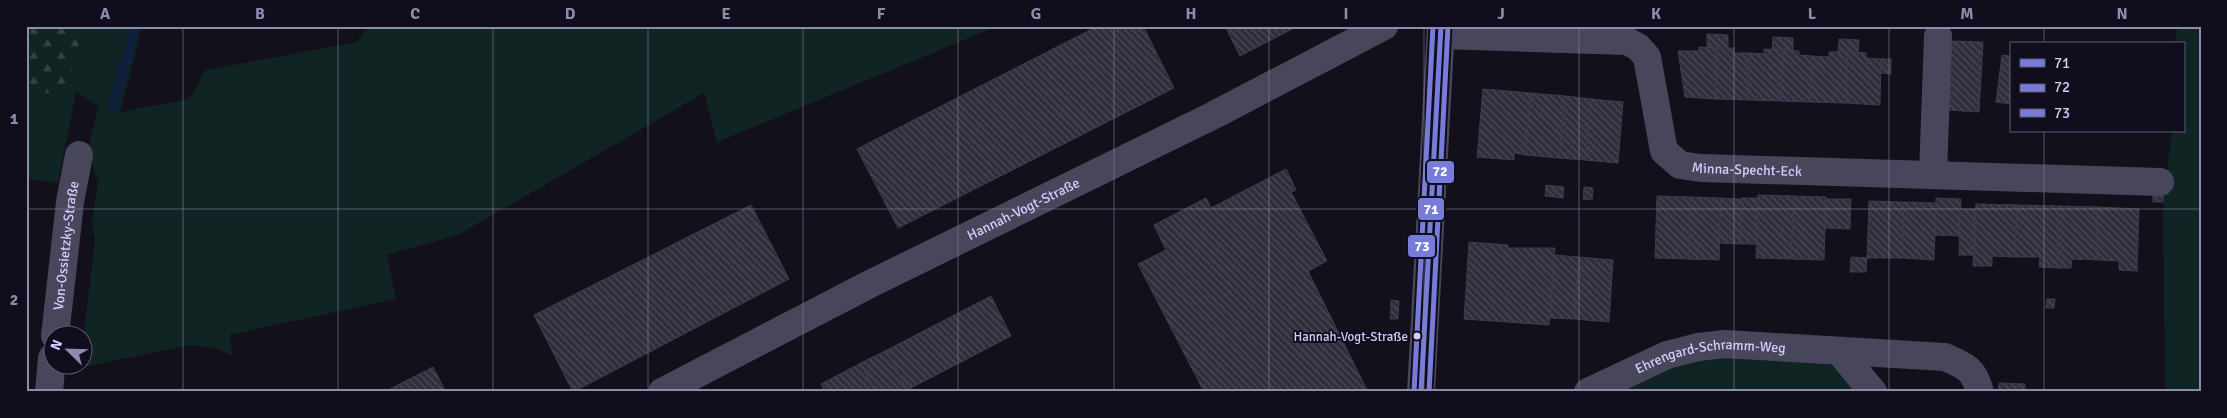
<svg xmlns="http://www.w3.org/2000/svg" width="2227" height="418" font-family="Signika,sans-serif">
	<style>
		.grass { fill: #112424 }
		.forest { fill: url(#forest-firs) }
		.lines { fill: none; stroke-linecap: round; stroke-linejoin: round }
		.stream { stroke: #0f203d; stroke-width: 10 }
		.building { fill: url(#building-back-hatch); stroke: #3e3b4d }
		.street { stroke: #47465b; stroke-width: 28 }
		.bus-1-casing { stroke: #100d1d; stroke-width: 9 }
		.bus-2-casing { stroke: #100d1d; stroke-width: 9 }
		.bus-3-casing { stroke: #100d1d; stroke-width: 9 }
		.bus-1 { stroke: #777cd8; stroke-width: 5 }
		.bus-2 { stroke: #777cd8; stroke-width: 5 }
		.bus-3 { stroke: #777cd8; stroke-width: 5 }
		.grid { fill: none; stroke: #8f8bad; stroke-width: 1; stroke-opacity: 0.55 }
		.bus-dot { fill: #d2cdfc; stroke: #100d1d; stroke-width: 2 }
		.labels { text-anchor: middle; stroke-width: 4; stroke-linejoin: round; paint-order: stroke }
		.bus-label { font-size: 13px; fill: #d2cdfc; stroke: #100d1d; text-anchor: end }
		.street-label { font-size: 14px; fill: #d2cdfc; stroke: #100d1d }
		.line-badge { stroke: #100d1d; stroke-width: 2 }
		.badge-label { font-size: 14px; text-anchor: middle; font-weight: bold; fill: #fff }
		.neatline { fill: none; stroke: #8f8bad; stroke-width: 2 }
		.grid-label { font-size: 16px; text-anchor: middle; font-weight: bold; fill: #8f8bad }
	</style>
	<defs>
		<pattern id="forest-firs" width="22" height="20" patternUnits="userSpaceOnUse" patternTransform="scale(1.25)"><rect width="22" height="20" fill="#112424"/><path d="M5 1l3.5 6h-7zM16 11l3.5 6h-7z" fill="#334345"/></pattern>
		<pattern id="building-back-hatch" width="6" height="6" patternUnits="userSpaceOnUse" patternTransform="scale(1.25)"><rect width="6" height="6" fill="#302e3c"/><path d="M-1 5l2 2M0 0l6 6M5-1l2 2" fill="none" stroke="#4d4b59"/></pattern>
	</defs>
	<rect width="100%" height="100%" fill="#12101a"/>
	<g class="grass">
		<polygon points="85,26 142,26 120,112 189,99 206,70 357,42 369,26 998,26 717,142 704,93 458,235 387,255 396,299 229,335 233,357 217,348 191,345 79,368 79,366 82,366 83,341 95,239 92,222 98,182 88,149 98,106 76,92 58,183 29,179 26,179 26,95 66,91"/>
		<polygon points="2178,26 2201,26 2201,392 2165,392 2163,202 2172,131 2183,131 2183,44 2174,44"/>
		<polygon points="1717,354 1831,363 1856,392 1616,392 1679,365"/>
	</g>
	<polygon class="forest" points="26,26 85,26 66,91 26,95"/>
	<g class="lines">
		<polyline class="stream" points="112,108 136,26"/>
	</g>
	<g class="building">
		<polygon points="1098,26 1143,26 1174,88 898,228 857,149"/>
		<polygon points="1225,26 1298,26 1240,56"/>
		<polygon points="1707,34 1728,35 1728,48 1707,47"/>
		<polygon points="1773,37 1793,38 1793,50 1772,50"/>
		<polygon points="1839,39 1859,40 1858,53 1838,52"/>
		<polygon points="1952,41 1983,42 1979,112 1949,110"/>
		<polygon points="1699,47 1717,48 1715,99 1685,97 1678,51 1699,51"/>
		<polygon points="1717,48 1734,48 1734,53 1750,53 1748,100 1715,99"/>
		<polygon points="1764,49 1783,50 1781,101 1748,100 1750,53 1764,54"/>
		<polygon points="1783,50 1799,51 1799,55 1812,56 1810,102 1781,101"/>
		<polygon points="1829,52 1848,52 1846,103 1810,102 1812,56 1829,57"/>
		<polygon points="1848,52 1866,53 1866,58 1881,59 1880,105 1846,103"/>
		<polygon points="2002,55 2011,56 2011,104 1996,102"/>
		<polygon points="1881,59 1891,59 1891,74 1880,73"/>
		<polygon points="1483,89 1531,93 1525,155 1514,153 1514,160 1477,157"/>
		<polygon points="1531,93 1565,96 1559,158 1525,155"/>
		<polygon points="1565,96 1591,99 1585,160 1559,158"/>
		<polygon points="1591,99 1623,102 1618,163 1585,160"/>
		<polygon points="1286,169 1296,190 1291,192 1327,261 1308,271 1368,392 1204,392 1138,264 1166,250 1154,225 1206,198 1211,208"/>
		<polygon points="1546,185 1555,186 1554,197 1545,196"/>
		<polygon points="1555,186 1564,187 1563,198 1554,197"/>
		<polygon points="1584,187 1593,188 1592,200 1583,199"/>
		<polygon points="2153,192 2163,193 2163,202 2153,202"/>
		<polygon points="1758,195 1794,196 1791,259 1756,258"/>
		<polygon points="1657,196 1690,197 1689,259 1655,258"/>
		<polygon points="1794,196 1826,197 1824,260 1791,259"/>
		<polygon points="1690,197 1721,198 1719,260 1689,259"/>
		<polygon points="1721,198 1741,199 1740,244 1719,243"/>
		<polygon points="1741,198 1757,198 1756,244 1740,244"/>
		<polygon points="1936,198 1961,199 1960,236 1935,235"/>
		<polygon points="1826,199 1851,199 1850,229 1825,228"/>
		<polygon points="1869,201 1904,202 1902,258 1867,258"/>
		<polygon points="1904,202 1936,203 1934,260 1902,258"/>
		<polygon points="1976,204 2017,205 2015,257 1992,256 1992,266 1973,266"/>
		<polygon points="751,205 789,279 573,392 534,315"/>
		<polygon points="2017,205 2059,206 2057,268 2039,267 2040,257 2015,257"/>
		<polygon points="2059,206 2098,207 2097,260 2072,259 2071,268 2057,268"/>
		<polygon points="2098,207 2139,209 2137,271 2119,270 2119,261 2097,260"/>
		<polygon points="1960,209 1975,209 1974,255 1959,255"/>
		<polygon points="1469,242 1508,245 1508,248 1555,248 1549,325 1464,319"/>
		<polygon points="1554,255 1579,257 1574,319 1550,318"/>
		<polygon points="1579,257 1613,260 1609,322 1574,319"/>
		<polygon points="1851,257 1867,258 1866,272 1850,272"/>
		<polygon points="991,296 1011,336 907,390 887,350"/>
		<polygon points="2047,299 2055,299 2054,308 2046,308"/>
		<polygon points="1391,300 1399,301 1398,319 1390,319"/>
		<polygon points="887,350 907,390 903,392 875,392 861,363"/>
		<polygon points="861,363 875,392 825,392 821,384"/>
		<polygon points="433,367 446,392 384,392"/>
		<polygon points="1999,383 2025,384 2025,392 1998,392"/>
	</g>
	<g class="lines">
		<g class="street">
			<path id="s1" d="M1441 35 1627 41 1638 47 1647 57 1664 151 1680 165 1701 168 2160 182"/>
			<polyline points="1933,174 1938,36"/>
			<path id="s2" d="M55 336 70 202 79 155"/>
			<polyline points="1839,351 1873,392"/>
			<polyline points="49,392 52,358"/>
			<path id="s3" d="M662 392 870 284 1214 115 1384 26"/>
			<polyline points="1421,392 1441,26"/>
			<path id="s4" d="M1588 392 1667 355 1698 347 1725 344 1945 357C1966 366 1974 369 1980 392"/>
		</g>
		<defs>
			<polyline id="bus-1" points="1421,392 1441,26"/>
			<polyline id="bus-2" points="1429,392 1448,26"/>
			<polyline id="bus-3" points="1414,392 1433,26"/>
		</defs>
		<use href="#bus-1" class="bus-1-casing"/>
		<use href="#bus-2" class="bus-2-casing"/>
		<use href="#bus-3" class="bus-3-casing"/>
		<use href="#bus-1" class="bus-1"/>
		<use href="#bus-2" class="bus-2"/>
		<use href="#bus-3" class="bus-3"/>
	</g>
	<path class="grid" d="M183 26V392M338 26V392M493 26V392M648 26V392M803 26V392M958 26V392M1114 26V392M1269 26V392M1424 26V392M1579 26V392M1734 26V392M1889 26V392M2044 26V44M2044 131V392M26 209H2201"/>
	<circle class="bus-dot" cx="1417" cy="336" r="4.5"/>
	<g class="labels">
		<g class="bus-label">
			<text x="1408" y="341">Hannah-Vogt-Straße</text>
		</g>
		<g class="street-label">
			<text dy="5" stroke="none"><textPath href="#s1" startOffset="396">Minna-Specht-Eck</textPath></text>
			<text dy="5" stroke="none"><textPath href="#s3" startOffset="405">Hannah-Vogt-Straße</textPath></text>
			<text dy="5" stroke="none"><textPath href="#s2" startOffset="91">Von-Ossietzky-Straße</textPath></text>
			<text dy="5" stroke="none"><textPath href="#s4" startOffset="130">Ehrengard-Schramm-Weg</textPath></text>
		</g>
	</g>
	<g class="line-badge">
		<rect x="1426" y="160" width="29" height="24" rx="5" fill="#777cd8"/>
		<rect x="1417" y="197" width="28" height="24" rx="5" fill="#777cd8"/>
		<rect x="1407" y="234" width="29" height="24" rx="5" fill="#777cd8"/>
	</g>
	<g class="badge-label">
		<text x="1440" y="176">72</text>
		<text x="1431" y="214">71</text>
		<text x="1422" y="251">73</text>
	</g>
	<rect width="2227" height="418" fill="none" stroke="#100d1d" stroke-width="55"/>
	<rect x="2010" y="42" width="175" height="90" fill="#100d1d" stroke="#5e5a76"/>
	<rect x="2020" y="59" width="25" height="8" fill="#777cd8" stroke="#5e5a76"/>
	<text x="2054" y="68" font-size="15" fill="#d2cdfc">71</text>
	<rect x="2020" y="84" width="25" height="8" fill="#777cd8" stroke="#5e5a76"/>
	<text x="2054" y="92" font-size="15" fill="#d2cdfc">72</text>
	<rect x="2020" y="109" width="25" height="8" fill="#777cd8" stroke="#5e5a76"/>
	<text x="2054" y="118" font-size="15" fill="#d2cdfc">73</text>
	<g transform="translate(68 350) rotate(293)"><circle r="24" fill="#100d1d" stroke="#5e5a76"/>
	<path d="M0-4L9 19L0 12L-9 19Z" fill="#8f8bad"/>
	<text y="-8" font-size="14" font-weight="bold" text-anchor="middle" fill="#d2cdfc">N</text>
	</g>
	<rect x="28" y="28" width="2172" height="362" class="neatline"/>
	<g class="grid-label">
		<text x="105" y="19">A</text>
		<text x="260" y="19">B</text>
		<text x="415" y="19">C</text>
		<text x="570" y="19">D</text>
		<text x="726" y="19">E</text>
		<text x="881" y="19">F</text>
		<text x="1036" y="19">G</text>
		<text x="1191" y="19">H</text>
		<text x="1346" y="19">I</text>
		<text x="1501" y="19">J</text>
		<text x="1656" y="19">K</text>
		<text x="1812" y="19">L</text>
		<text x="1967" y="19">M</text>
		<text x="2122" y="19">N</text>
		<text x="14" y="124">1</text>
		<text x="14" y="305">2</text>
	</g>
</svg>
